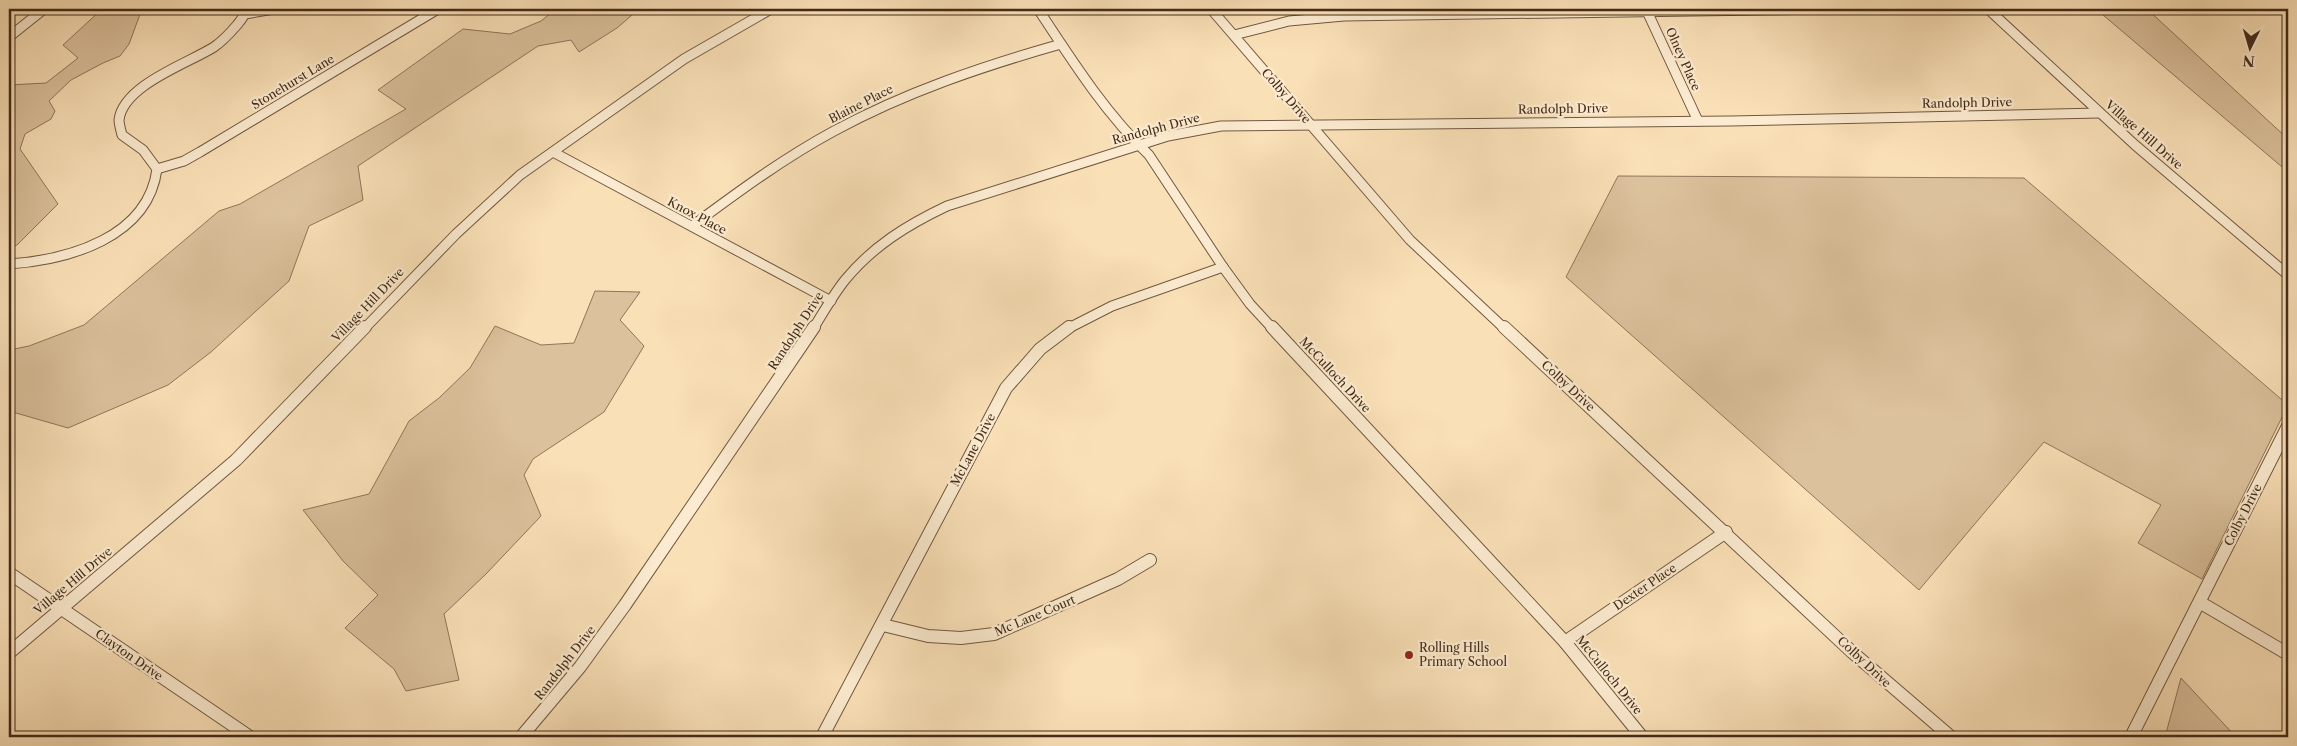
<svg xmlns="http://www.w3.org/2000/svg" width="2297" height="746" font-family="'Libre Caslon Text',serif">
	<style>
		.green { fill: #dbc19c; stroke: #8f765a }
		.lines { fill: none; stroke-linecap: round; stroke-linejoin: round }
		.minor-far1-casing { stroke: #715840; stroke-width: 11 }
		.minor-casing { stroke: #715840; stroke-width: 14 }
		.minor-far1 { stroke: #fcebd0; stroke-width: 9 }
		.minor { stroke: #fcebd0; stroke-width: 12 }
		.poi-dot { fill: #8f2418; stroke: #fcebd0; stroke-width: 2 }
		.labels { text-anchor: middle; stroke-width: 4.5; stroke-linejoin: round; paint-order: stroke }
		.street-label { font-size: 12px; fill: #432b18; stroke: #fcebd0 }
		.poi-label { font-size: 12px; fill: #432b18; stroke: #fcebd0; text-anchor: start }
	</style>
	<rect width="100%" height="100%" fill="#fae0b7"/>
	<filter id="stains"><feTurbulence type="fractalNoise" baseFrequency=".004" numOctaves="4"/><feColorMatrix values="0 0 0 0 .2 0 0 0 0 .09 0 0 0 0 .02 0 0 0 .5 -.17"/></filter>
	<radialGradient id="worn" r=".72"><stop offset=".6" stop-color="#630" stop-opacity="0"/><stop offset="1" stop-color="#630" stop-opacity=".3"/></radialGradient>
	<g class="green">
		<polygon points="102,9 142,9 129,44 120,56 103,63 71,80 49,101 55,111 51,119 25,134 20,149 58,204 17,245 9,247 9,85 46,83 78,58 63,45"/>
		<polygon points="556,9 639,9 617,28 579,52 571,40 538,46 358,166 363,200 309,226 289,281 211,352 168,385 68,428 9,411 9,350 29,346 84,325 219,211 240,204 406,109 378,90 463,29 510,34 541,21"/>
		<polygon points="2096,9 2147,9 2288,139 2288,172"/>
		<polygon points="1618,176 2024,178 2288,405 2202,579 2138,543 2161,505 2044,442 1919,590 1566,277"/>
		<polygon points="595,291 640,292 620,320 644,346 604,412 533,459 524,475 541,516 486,574 444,614 459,680 406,691 394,669 345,628 378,595 343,561 303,510 369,494 409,421 439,398 470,368 495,326 541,345 574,343"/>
		<polygon points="2181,678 2236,737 2165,737"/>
	</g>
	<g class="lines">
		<defs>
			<g id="minor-far1">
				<path d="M1038 9C1071 59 1105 113 1149 155L1223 267 1250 304 1273 329"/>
				<polyline points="1211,9 1410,240 1505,329"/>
				<polyline points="1646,9 1698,121"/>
				<polyline points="1988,9 2135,145 2288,275"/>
				<polyline points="245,14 274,9"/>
				<polyline points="1234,35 1289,21 1344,16 1825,9"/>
				<polyline points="9,37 44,9"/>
				<polyline points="553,152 831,301"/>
				<polyline points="157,169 184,161 200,152 438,9"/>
				<path d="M692 226C738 192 784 158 834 131 906 92 983 66 1061 44"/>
				<path d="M9 264C68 260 148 238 157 169L143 150 122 135C121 131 119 124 119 120 123 85 189 63 214 47 223 41 230 33 237 25 241 20 245 16 245 9"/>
				<polyline points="364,329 456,234 520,175 684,59 771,9"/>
				<path d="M813 329C823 313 833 295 845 280 873 246 907 225 947 206L1168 136 1221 126 1731 121 2099 113"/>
				<polyline points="1067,329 1112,306 1223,267"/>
			</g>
			<g id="minor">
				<polyline points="1272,327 1565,642 1642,737"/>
				<polyline points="1504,327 1852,652 1951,737"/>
				<polyline points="9,573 250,737"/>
				<polyline points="2201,603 2288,654"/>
				<polyline points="883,625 928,636 961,638 994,634 1118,579 1150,560"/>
				<polyline points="1565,642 1726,532"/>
				<polyline points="9,653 236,460 365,327"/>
				<polyline points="521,737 580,667 625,605 814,327"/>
				<polyline points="822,737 1006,388 1040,349 1069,327"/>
				<polyline points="2131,737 2288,426"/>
			</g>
		</defs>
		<use href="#minor-far1" class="minor-far1-casing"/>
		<use href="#minor" class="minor-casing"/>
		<use href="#minor-far1" class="minor-far1"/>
		<use href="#minor" class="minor"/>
	</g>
	<circle class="poi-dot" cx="1409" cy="655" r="5"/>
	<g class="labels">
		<g class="street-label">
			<text transform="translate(1683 59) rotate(66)" y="4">Olney Place</text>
			<text transform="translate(293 82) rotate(-31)" y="4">Stonehurst Lane</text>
			<text transform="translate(1286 96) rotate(49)" y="4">Colby Drive</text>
			<text transform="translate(1967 103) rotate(-1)" y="4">Randolph Drive</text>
			<text transform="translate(861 104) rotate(-27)" y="4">Blaine Place</text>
			<text transform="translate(1563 109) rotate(-1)" y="4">Randolph Drive</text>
			<text transform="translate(1156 129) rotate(-15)" y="4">Randolph Drive</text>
			<text transform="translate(2144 135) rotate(41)" y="4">Village Hill Drive</text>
			<text transform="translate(697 216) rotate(28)" y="4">Knox Place</text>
			<text transform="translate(368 305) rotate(-46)" y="4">Village Hill Drive</text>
			<text transform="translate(796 331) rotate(-57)" y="4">Randolph Drive</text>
			<text transform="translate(1335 375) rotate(47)" y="4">McCulloch Drive</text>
			<text transform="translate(1568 386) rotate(43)" y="4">Colby Drive</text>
			<text transform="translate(973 450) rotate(-62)" y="4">McLane Drive</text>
			<text transform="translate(2243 515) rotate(-63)" y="4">Colby Drive</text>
			<text transform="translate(73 581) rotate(-40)" y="4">Village Hill Drive</text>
			<text transform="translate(1645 587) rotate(-34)" y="4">Dexter Place</text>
			<text transform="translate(1035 616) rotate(-23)" y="4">Mc Lane Court</text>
			<text transform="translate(129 655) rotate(35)" y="4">Clayton Drive</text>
			<text transform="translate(1864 662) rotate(43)" y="4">Colby Drive</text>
			<text transform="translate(565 663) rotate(-52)" y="4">Randolph Drive</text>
			<text transform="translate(1609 675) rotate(51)" y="4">McCulloch Drive</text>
		</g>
		<g class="poi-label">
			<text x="1419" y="652">Rolling Hills<tspan x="1419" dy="14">Primary School</tspan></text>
		</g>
	</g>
	<rect width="2297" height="746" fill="none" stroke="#fae0b7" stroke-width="30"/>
	<rect x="10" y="10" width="2277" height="726" fill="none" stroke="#432b18" stroke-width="2.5"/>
	<rect x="15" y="15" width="2267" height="716" fill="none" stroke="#432b18"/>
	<g transform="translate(2250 48) rotate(185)" stroke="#fcebd0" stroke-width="4" paint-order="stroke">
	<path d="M0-4L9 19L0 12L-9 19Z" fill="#432b18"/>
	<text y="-8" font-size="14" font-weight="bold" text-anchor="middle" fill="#432b18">N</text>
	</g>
	<rect width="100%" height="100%" filter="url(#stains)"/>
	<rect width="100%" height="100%" fill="url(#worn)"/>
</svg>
